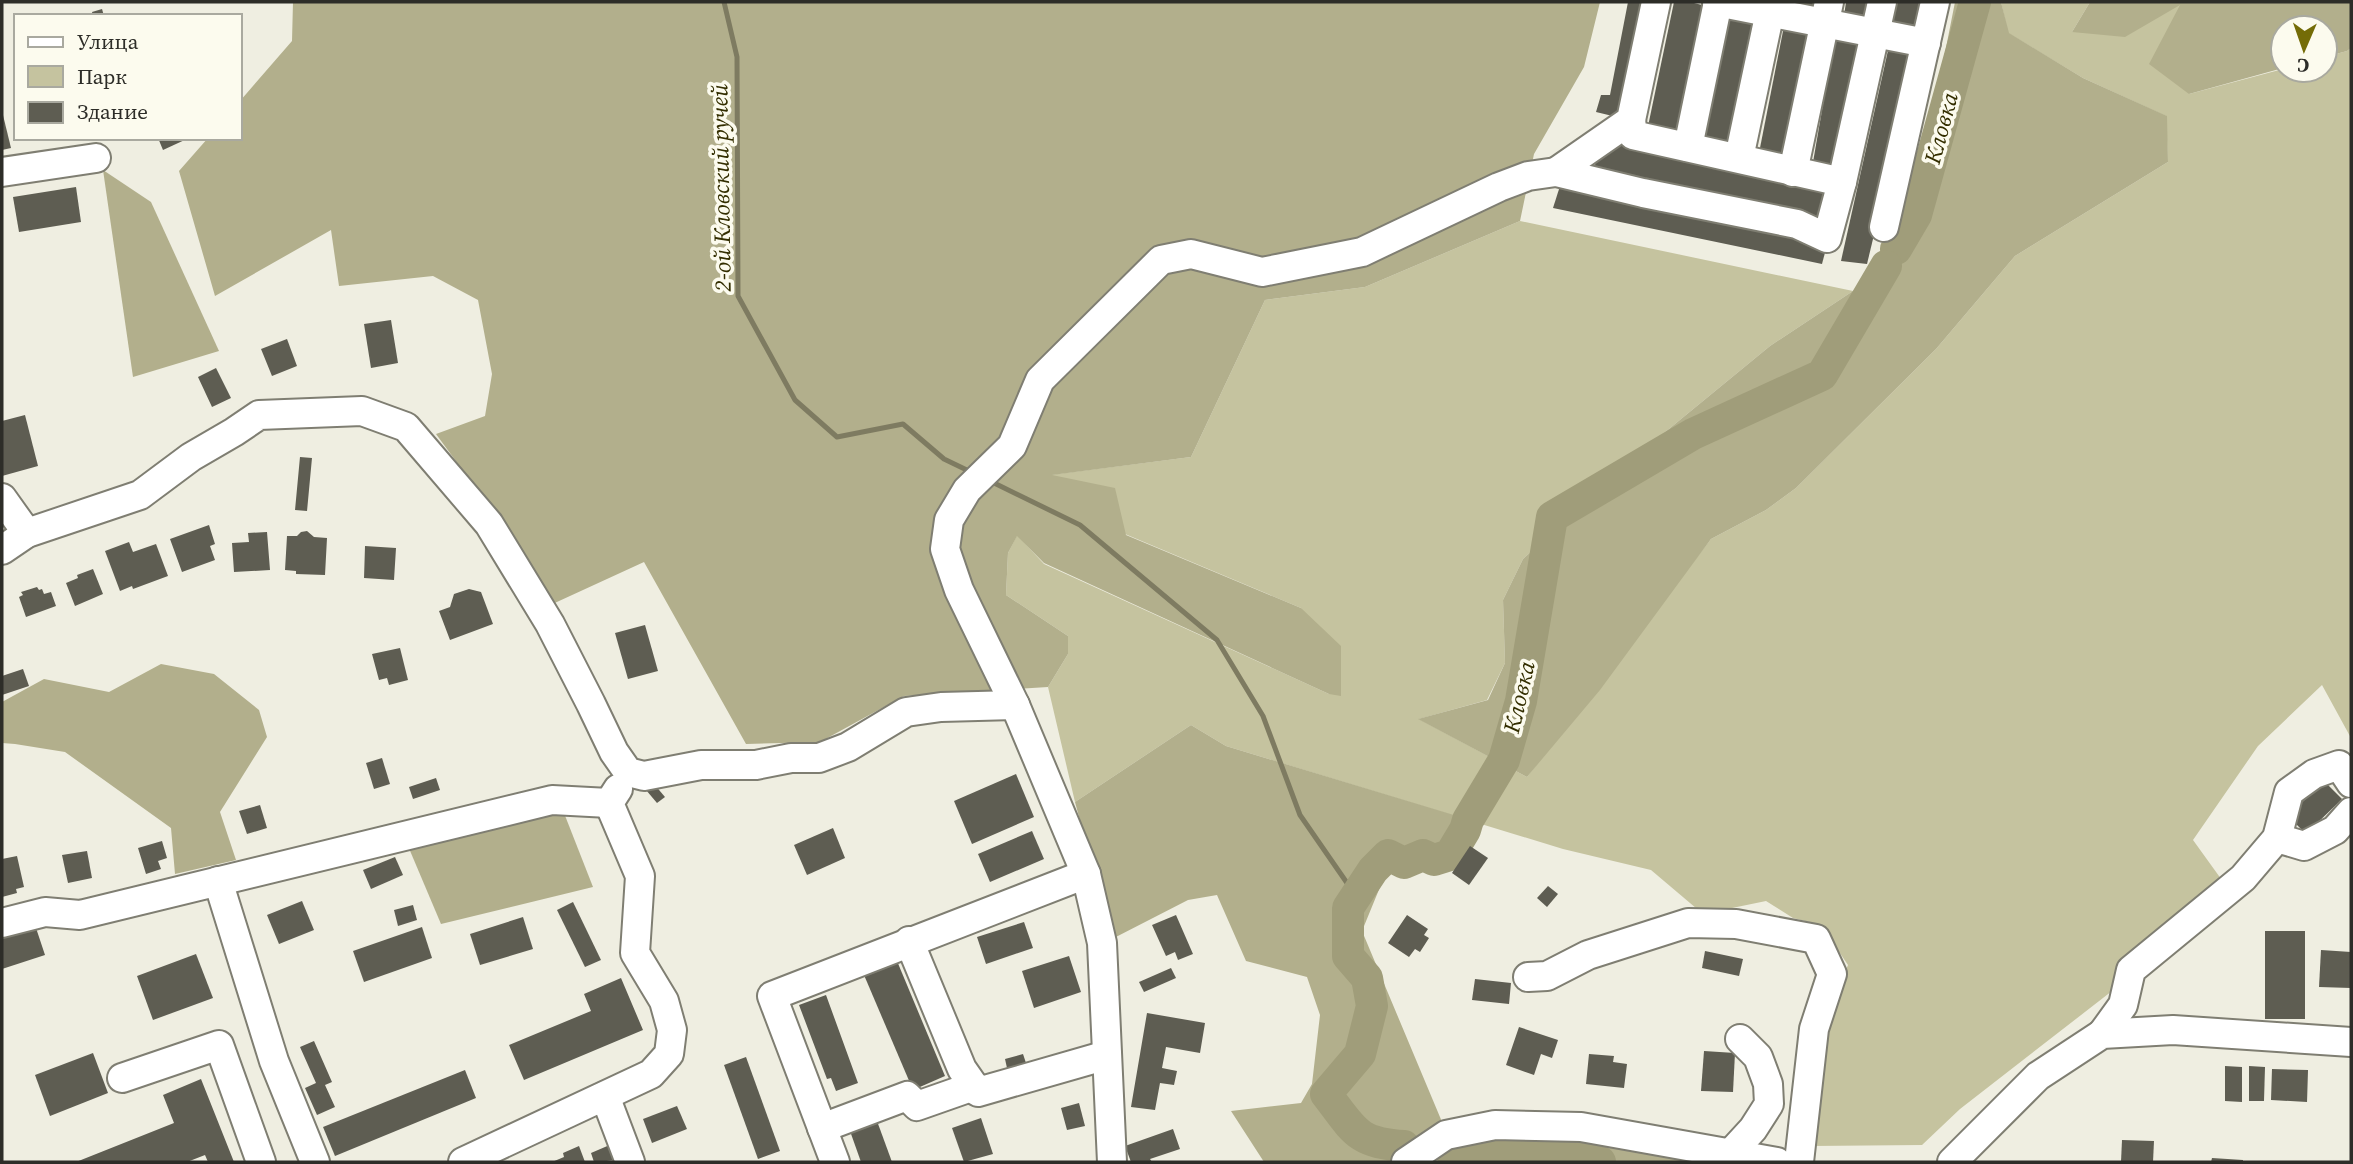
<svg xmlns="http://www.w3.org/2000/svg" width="2353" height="1164" font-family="'Source Serif 4',serif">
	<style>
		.green { fill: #c5c39f }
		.forest { fill: #b2af8c }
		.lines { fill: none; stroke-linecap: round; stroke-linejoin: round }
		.stream { stroke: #7e7b61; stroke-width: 5 }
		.river { stroke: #a09d7a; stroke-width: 32 }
		.building { fill: #5e5d52 }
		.minor-casing { stroke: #7f7e72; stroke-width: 32 }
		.minor { stroke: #fff; stroke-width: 28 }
		.labels { text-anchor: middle; stroke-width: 7; stroke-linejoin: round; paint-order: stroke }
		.water-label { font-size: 23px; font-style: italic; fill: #332e00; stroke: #fcfbee }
	</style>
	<rect width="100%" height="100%" fill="#efeee1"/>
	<polygon class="green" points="2001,2 2090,2 2072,32 2181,4 2189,94 2283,69 2325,70 2325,57 2347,51 2351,48 2351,738 2322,685 2258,746 2193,840 2224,883 2121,984 1960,1109 1922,1145 1811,1146 1830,1008 1848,965 1821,925 1793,918 1766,901 1703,914 1651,870 1563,849 1226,746 1191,725 1075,802 1048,687 1068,654 1068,636 1006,595 1008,553 1017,535 1044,564 1329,694 1301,608 1125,534 1049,475 1191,457 1265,300 1365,287 1520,221 1853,291 1770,346 1664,433 1523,559 1503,600 1505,663 1487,700 1419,719 1527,777 1711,539 1766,510 1796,488 1936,349 2015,256 2168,162 2166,116 2083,78 2008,33"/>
	<g class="forest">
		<polygon points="293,2 1600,2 1584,67 1534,154 1520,221 1365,287 1265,300 1191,457 1052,475 1115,488 1126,535 1301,608 1341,646 1341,696 1329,694 1044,563 1017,536 1008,553 1006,595 1068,636 1068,654 1048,687 904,696 820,742 746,744 644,562 546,607 505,528 436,434 485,416 492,374 478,300 433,276 339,286 331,230 215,296 179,171 208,138 240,138 240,101 292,41"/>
		<polygon points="1955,2 2001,2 2009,33 2083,78 2167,116 2168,162 2015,256 1936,349 1796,488 1766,510 1711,539 1600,690 1527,777 1418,719 1488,700 1505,663 1503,600 1523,559 1664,433 1770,346 1853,291 1908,240"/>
		<polygon points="2090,2 2351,2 2351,48 2347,51 2325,57 2325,28 2283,28 2283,68 2189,94 2149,64 2180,5 2125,37 2072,32"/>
		<polygon points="103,170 151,202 219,351 133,377"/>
		<polygon points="161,664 214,674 259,710 267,737 220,812 236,860 175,874 171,828 65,752 15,744 2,743 2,702 44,679 109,692"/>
		<polygon points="1191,725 1226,746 1477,822 1453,861 1418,871 1387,870 1362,931 1445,1129 1393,1162 1264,1162 1231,1111 1301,1103 1312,1084 1320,1015 1307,977 1246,961 1217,895 1188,900 1112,939 1075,802"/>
		<polygon points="564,813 593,887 441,924 408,846"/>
		<polygon points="1603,1136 1704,1162 1435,1162 1461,1139"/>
	</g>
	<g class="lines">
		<g class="stream">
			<polyline points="724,2 737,57 738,296 795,400 837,437 903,424 944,459 973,473"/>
			<polyline points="988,480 1080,525 1217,640 1263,716 1300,815 1356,896"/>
		</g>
		<g class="river">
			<polyline points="1896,249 1916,215 1975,2"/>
			<path d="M1404 1146C1356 1143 1354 1130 1326 1094L1360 1054 1372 1006 1367 978 1348 956V908L1373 870 1388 855 1404 863 1423 855 1434 860 1450 855 1465 830 1468 820 1504 760 1521 701 1552 517 1693 434 1822 375 1886 266"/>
			<polyline points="1450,1150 1505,1154 1579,1153 1600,1162"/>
		</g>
	</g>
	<g class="building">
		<polygon points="1628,2 1649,2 1625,119 1596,112 1601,95 1610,95"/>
		<polygon points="1674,2 1690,2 1710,7 1684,140 1647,131"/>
		<polygon points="1798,2 1821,2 1820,9"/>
		<polygon points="1846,2 1879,2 1875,22 1844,16"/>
		<polygon points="1896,2 1929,2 1923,30 1891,23"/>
		<polygon points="102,9 104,16 93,16 92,12"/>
		<polygon points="1727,11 1761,20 1737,148 1703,140"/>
		<polygon points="1784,26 1818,36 1791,162 1759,153"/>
		<polygon points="1835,35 1870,42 1843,174 1812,168"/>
		<polygon points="1889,46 1918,51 1867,264 1841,261"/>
		<polygon points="2,111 11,148 2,150"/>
		<polygon points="158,138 189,138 163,150"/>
		<polygon points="1610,143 1837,191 1831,224 1594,173 1596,158"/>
		<polygon points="1560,186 1827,245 1822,264 1553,208"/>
		<polygon points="76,187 81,222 19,232 13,197"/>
		<polygon points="391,320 398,363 371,368 364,324"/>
		<polygon points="287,339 297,366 272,376 261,349"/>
		<polygon points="216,368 231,398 212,407 198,377"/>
		<polygon points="25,415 38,466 2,476 2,421"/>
		<polygon points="300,457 312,458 307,511 295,510"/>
		<polygon points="209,525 215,544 210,546 215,560 182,572 170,539"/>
		<polygon points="307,531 314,537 327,538 325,575 296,574 296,571 285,570 287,536 297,536 301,532"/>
		<polygon points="267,532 270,570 234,572 232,543 249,542 248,533"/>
		<polygon points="129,542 133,552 156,544 168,576 133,589 132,586 120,591 105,551"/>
		<polygon points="365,546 396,548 394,580 364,578"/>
		<polygon points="93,569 103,594 75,606 66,583 78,578 77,575"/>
		<polygon points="37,587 39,590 42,589 44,594 51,592 56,606 26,617 19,597 23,595 21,592"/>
		<polygon points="469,589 481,592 493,624 450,640 439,611 450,607 454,594"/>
		<polygon points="645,625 658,671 628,679 615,633"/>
		<polygon points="400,648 408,680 389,685 387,678 379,680 372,654"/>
		<polygon points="23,669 29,686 2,695 2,676"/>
		<polygon points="382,758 390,784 374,789 366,763"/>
		<polygon points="1016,774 1034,817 972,844 954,801"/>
		<polygon points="436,778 440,790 413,799 409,787"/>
		<polygon points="2324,781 2342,799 2306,834 2288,816"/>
		<polygon points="654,784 665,797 657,803 646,790"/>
		<polygon points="260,805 267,828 247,834 239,811"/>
		<polygon points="833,828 845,858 807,875 794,845"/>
		<polygon points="1032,831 1044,859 990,882 978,854"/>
		<polygon points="162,841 167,858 158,861 161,869 146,874 138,848"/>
		<polygon points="1470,846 1488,858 1469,885 1452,873"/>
		<polygon points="87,851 92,878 68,883 62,855"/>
		<polygon points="17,856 24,887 16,889 17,893 2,897 2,859"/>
		<polygon points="395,857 403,875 371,889 363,870"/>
		<polygon points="1548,886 1558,894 1547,907 1537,898"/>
		<polygon points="302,901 314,930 279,944 267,915"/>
		<polygon points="573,902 601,960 585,967 557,910"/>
		<polygon points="413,905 417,920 398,926 394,910"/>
		<polygon points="1176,915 1193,954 1178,960 1175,952 1166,956 1152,925"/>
		<polygon points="1407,915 1428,929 1424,935 1429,938 1420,952 1415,949 1409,957 1388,943"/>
		<polygon points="523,917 533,949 480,965 470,934"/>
		<polygon points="1024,922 1033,948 986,964 977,937"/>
		<polygon points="35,925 45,955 2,969 2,936"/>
		<polygon points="422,927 432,958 364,982 353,951"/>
		<rect x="2265" y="931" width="40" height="88"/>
		<polygon points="2321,950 2351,952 2351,988 2319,987"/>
		<polygon points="1705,951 1743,959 1739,976 1702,968"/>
		<polygon points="196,954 213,998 153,1020 137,976"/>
		<polygon points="1069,956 1081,992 1034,1008 1022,971"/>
		<polygon points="897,961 945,1076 913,1090 864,975"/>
		<polygon points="1171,968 1176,978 1144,992 1139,982"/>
		<polygon points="621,978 643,1030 524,1080 509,1045 591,1011 584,994"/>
		<polygon points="1475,979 1511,983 1509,1004 1472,1000"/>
		<polygon points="826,995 858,1083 836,1091 831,1078 827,1079 799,1005"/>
		<polygon points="1147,1013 1205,1023 1200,1053 1166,1047 1162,1068 1177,1071 1174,1085 1160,1083 1155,1110 1131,1107"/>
		<polygon points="1519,1027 1558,1040 1552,1058 1541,1054 1534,1075 1506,1065"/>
		<polygon points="314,1041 332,1082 325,1085 335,1107 317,1115 305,1088 316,1083 300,1047"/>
		<polygon points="1704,1051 1735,1053 1733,1092 1701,1091"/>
		<polygon points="93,1053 108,1093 50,1116 35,1075"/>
		<polygon points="1023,1054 1026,1063 1007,1068 1005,1059"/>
		<polygon points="1589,1054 1614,1056 1613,1062 1627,1064 1624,1088 1586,1084"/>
		<polygon points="746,1057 780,1151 758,1159 724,1065"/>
		<polygon points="2225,1066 2242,1067 2242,1102 2225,1101"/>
		<polygon points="2249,1066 2265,1067 2264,1101 2249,1101"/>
		<polygon points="2272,1069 2308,1070 2307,1102 2271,1100"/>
		<polygon points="465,1070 476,1098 335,1156 323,1127"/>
		<polygon points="201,1079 234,1162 208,1162 205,1155 187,1162 76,1162 174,1123 163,1095"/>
		<polygon points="1079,1103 1085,1126 1067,1130 1061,1108"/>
		<polygon points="677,1106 687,1129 652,1143 643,1119"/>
		<polygon points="981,1118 993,1154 964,1162 952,1128"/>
		<polygon points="877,1121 892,1162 861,1162 850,1131"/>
		<polygon points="1173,1129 1180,1149 1150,1159 1152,1162 1131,1162 1125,1146"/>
		<polygon points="2122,1140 2154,1141 2153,1162 2121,1162"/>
		<polygon points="612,1144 619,1160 594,1162 591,1153"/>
		<polygon points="579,1146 585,1162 552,1162 564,1157 563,1153"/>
		<polygon points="2212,1158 2243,1160 2243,1162 2211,1162"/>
	</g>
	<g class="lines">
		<defs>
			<g id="minor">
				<polyline points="1717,2 1926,43"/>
				<polyline points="1631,120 1633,135 1842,182"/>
				<polyline points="1688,147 1718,2"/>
				<polyline points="1739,158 1772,2"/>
				<polyline points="2,172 96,158"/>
				<polyline points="1556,172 1631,120 1656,2"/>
				<polyline points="1793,172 1829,2"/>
				<polyline points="1884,227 1935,2"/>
				<polyline points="2,498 27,533"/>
				<polyline points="2,550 27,533 140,495 191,457 234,432 259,415 362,411 406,427 489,524 550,624 591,704 614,752 628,772 644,776 701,765 756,765 791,758 819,758 848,747 906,712 941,707 1015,705"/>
				<polyline points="2277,838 2304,846 2335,830 2351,812"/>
				<polyline points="218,881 274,1061 315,1162"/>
				<polyline points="2,923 45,912 80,915 552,800 609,803"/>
				<polyline points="909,941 962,1069 978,1092 1107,1055"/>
				<polyline points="1528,977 1547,976 1588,955 1688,923 1736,924 1816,939 1832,974 1814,1029 1799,1162"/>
				<polyline points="2102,1034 2123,1005 2131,970 2243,878 2277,838 2289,792 2314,774 2339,765 2351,783"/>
				<polyline points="122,1078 219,1045 261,1162"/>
				<polyline points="605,1096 630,1162"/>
				<polyline points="822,1128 907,1096 917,1106 974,1086"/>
				<polyline points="1730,1154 1753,1129 1769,1104 1768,1084 1758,1057 1740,1039"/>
				<polyline points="463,1162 651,1074 669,1054 672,1030 664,1001 635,953 640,876 609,803 618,789"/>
				<polyline points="835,1162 772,996 1086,874"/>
				<polyline points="1112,1162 1102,943 1086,874 1015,705 959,590 945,549 949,520 967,490 1012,446 1040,380 1161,260 1191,254 1262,272 1362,252 1499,187 1528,176 1556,172 1643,193 1797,224 1827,238 1842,182 1882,2"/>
				<polyline points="1406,1162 1446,1135 1495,1125 1581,1127 1777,1162"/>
				<polyline points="1952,1162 2038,1076 2102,1034 2173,1030 2351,1042"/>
			</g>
		</defs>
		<use href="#minor" class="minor-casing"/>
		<use href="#minor" class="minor"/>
	</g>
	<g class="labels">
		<g class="water-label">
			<text transform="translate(1941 128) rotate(-75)" y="8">Кловка</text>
			<text transform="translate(721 188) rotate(-91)" y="8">2-ой Кловский ручей</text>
			<text transform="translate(1519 697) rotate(-77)" y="8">Кловка</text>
		</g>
	</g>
	<rect width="2353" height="1164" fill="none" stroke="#2d2d28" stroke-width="7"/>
	<rect x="14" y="14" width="228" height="126" fill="#fcfbee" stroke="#a9a99f" stroke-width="2"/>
	<rect x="28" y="37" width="35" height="10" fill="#ffffff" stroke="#a9a99f" stroke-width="2"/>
	<text x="77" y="49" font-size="21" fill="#2d2d28">Улица</text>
	<rect x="28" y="66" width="35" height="21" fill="#c5c39f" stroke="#a9a99f" stroke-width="2"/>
	<text x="77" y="84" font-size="21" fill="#2d2d28">Парк</text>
	<rect x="28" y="102" width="35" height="21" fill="#5e5d52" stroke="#a9a99f" stroke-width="2"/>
	<text x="77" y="119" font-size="21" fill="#2d2d28">Здание</text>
	<g transform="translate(2304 49) rotate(182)"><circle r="33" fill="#fcfbee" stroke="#a9a99f" stroke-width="2"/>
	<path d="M0-5L12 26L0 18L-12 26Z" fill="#746c07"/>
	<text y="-10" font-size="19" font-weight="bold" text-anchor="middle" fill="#2d2d28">С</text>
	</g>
</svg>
